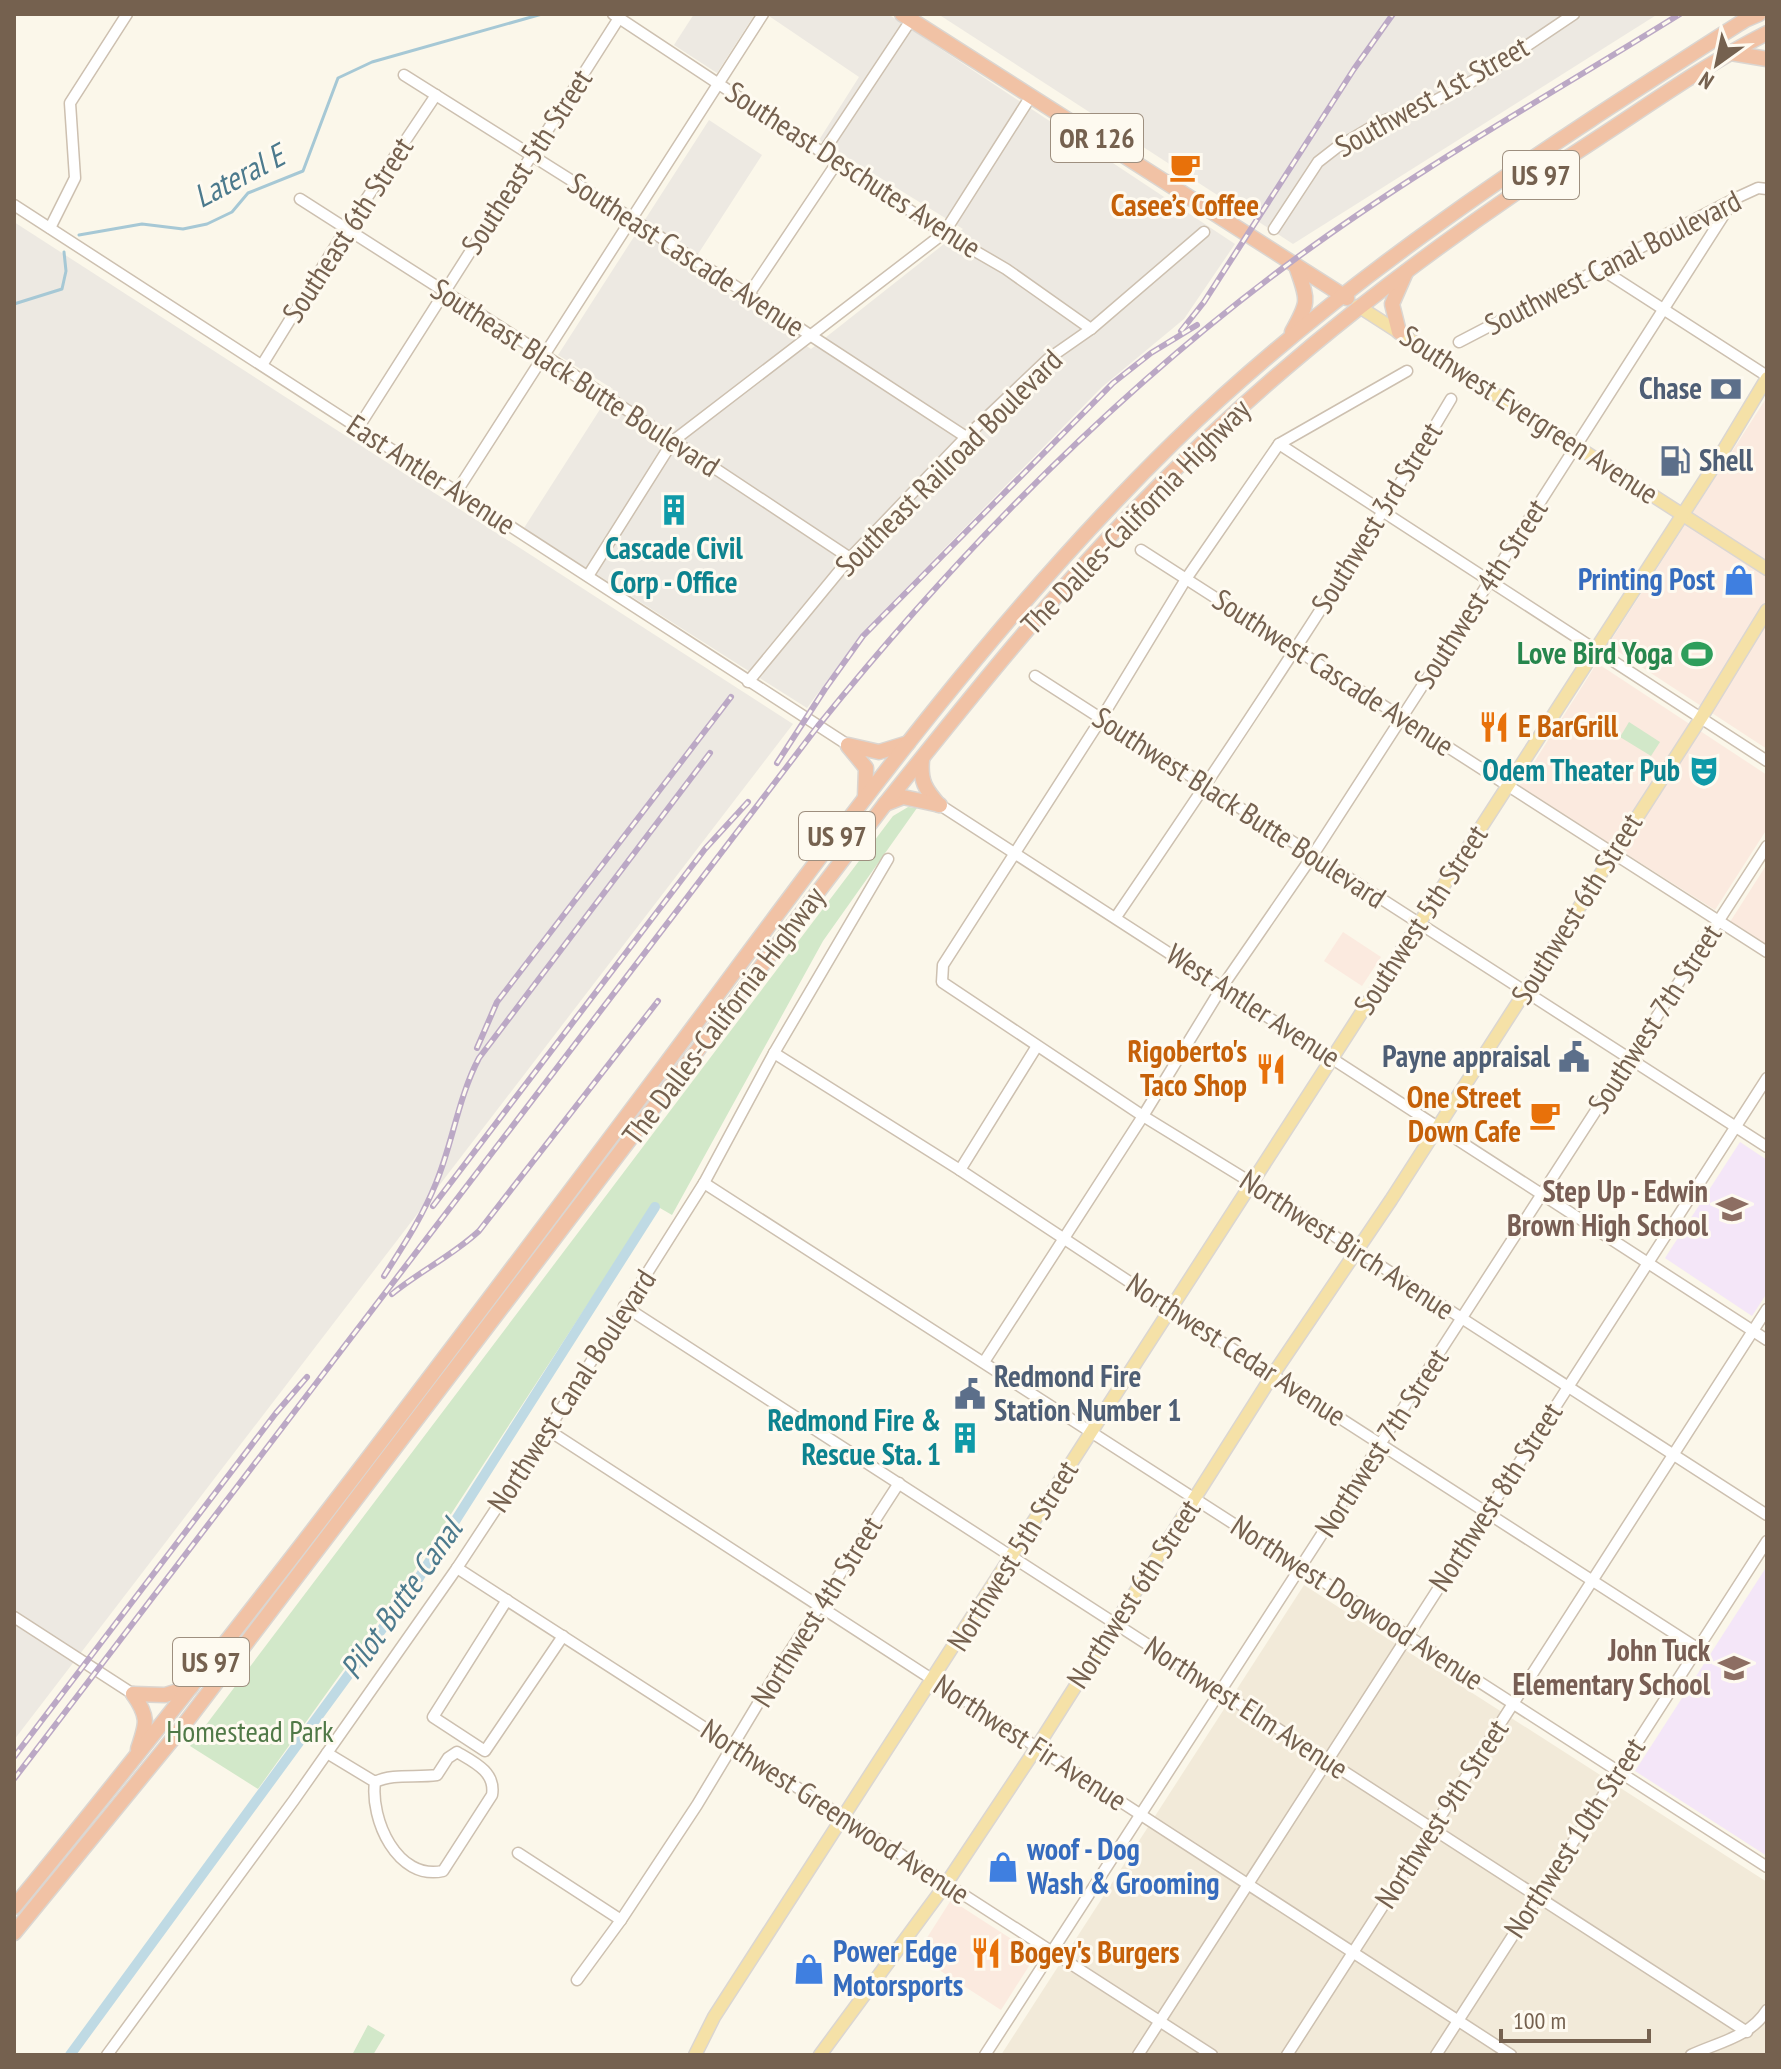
<svg xmlns="http://www.w3.org/2000/svg" width="1781" height="2069" font-family="'PT Sans Narrow',sans-serif">
	<style>
		.residential { fill: #f2ead9 }
		.commercial { fill: #fbeadf }
		.industrial { fill: #ede9e2 }
		.education { fill: #f4e6f8 }
		.green { fill: #d2e8c9 }
		.lines { fill: none; stroke-linecap: round; stroke-linejoin: round }
		.stream { stroke: #a6c8d5; stroke-width: 3 }
		.canal { stroke: #bfdae4; stroke-width: 10 }
		.minor-casing { stroke: #cdc0b0; stroke-width: 13 }
		.major-casing { stroke: #dbd6d1; stroke-width: 15 }
		.highway-casing { stroke: #dbd6d1; stroke-width: 17 }
		.minor { stroke: #fff; stroke-width: 10 }
		.major { stroke: #f5e1a7; stroke-width: 12 }
		.highway { stroke: #f1c2a5; stroke-width: 14 }
		.rail-casing { stroke: #bba8c5; stroke-width: 6 }
		.rail { stroke: #fefaf0; stroke-width: 3; stroke-dasharray: 9; stroke-linecap: butt }
		.labels { text-anchor: middle; stroke-width: 6; stroke-linejoin: round; paint-order: stroke }
		.shield { fill: #fefaf0; stroke: #9e8f7f; stroke-width: 2 }
		.shield-label { font-size: 28px; font-weight: bold; fill: #75614f }
		.street-label { font-size: 30px; fill: #75614f; stroke: #fefaf0 }
		.food-label { font-size: 30px; font-weight: bold; fill: #c56008; stroke: #fefaf0; text-anchor: start }
		.service-label { font-size: 30px; font-weight: bold; fill: #4e5e75; stroke: #fefaf0; text-anchor: end }
		.culture-label { font-size: 30px; font-weight: bold; fill: #0d838f; stroke: #fefaf0; text-anchor: end }
		.shop-label { font-size: 30px; font-weight: bold; fill: #366cbe; stroke: #fefaf0; text-anchor: start }
		.leisure-label { font-size: 30px; font-weight: bold; fill: #27864d; stroke: #fefaf0; text-anchor: end }
		.education-label { font-size: 30px; font-weight: bold; fill: #785e54; stroke: #fefaf0; text-anchor: end }
		.park-label { font-size: 30px; fill: #507947; stroke: #fefaf0 }
		.water-label { font-size: 32px; font-style: italic; fill: #4c7a8d; stroke: #fefaf0 }
	</style>
	<rect width="100%" height="100%" fill="#fbf7ea"/>
	<polygon class="residential" points="1304,1585 1767,1882 1767,2055 1001,2055"/>
	<g class="commercial">
		<polygon points="1767,397 1767,749 1608,645"/>
		<polygon points="1597,663 1767,775 1767,829 1715,910 1519,786"/>
		<polygon points="1767,864 1767,946 1730,922"/>
		<polygon points="1343,932 1381,957 1362,986 1324,961"/>
		<polygon points="951,1900 1036,1955 1001,2010 916,1955"/>
	</g>
	<g class="industrial">
		<polygon points="694,14 755,14 717,73 674,45"/>
		<polygon points="766,14 888,14 1235,244 1184,319 1102,387 864,631 807,708 524,528 613,389 558,355 709,120 762,155 689,268 811,349 963,229 819,140 859,77"/>
		<polygon points="938,14 1658,14 1293,244"/>
		<polygon points="14,222 793,724 14,1740"/>
	</g>
	<g class="education">
		<polygon points="1740,1142 1767,1160 1767,1293 1752,1316 1665,1258"/>
		<polygon points="1767,1566 1767,1856 1635,1771"/>
	</g>
	<g class="green">
		<polygon points="1629,722 1660,742 1651,756 1620,737"/>
		<polygon points="908,807 917,808 823,941 672,1215 653,1204 412,1574 258,1789 190,1746 893,816"/>
		<polygon points="368,2025 385,2035 373,2055 352,2055"/>
	</g>
	<g class="lines">
		<g class="stream">
			<polyline points="79,235 142,224 183,229 207,224 232,212 248,193 303,171 338,78 372,62 542,14"/>
			<polyline points="14,304 62,289 66,271 64,252"/>
		</g>
		<polyline class="canal" points="70,2055 415,1584 655,1207"/>
		<defs>
			<g id="minor">
				<polyline points="613,14 944,233 1006,269 1091,329"/>
				<polyline points="404,75 631,218 966,437"/>
				<polyline points="824,151 911,20"/>
				<polyline points="300,199 544,355 850,558"/>
				<polyline points="14,205 848,745"/>
				<polyline points="50,228 75,178 70,103 127,14"/>
				<polyline points="1274,229 1318,162 1336,148 1380,122 1427,105 1482,76 1574,14"/>
				<polyline points="1601,269 1767,376"/>
				<polyline points="749,294 838,161"/>
				<polyline points="1459,342 1734,199 1758,188 1767,189"/>
				<polyline points="262,365 346,229 436,95"/>
				<polyline points="1407,371 1279,444 1186,579 1101,719 943,965 942,982 1143,1116 1252,1183 1767,1515"/>
				<polyline points="358,428 619,18"/>
				<polyline points="1279,444 1767,761"/>
				<polyline points="457,491 763,14"/>
				<polyline points="1141,550 1767,952"/>
				<polyline points="588,576 673,441 944,233 1031,96"/>
				<polyline points="1035,676 1767,1147"/>
				<polyline points="748,682 850,558 966,437 1048,359 1091,329 1204,232"/>
				<polyline points="940,805 1767,1340"/>
				<path d="M1116 917C1232 747 1346 576 1451 399"/>
				<polyline points="774,1053 960,1170 1172,1310 1697,1648"/>
				<polyline points="960,1170 1037,1046"/>
				<polyline points="704,1183 1767,1867"/>
				<polyline points="624,1306 1747,2032"/>
				<polyline points="984,1362 1143,1116 1222,987 1313,855 1450,643 1734,199"/>
				<polyline points="548,1430 1511,2055"/>
				<polyline points="457,1568 1212,2055"/>
				<polyline points="507,1600 433,1717 485,1751 563,1636"/>
				<polyline points="14,1617 133,1694"/>
				<path d="M327 1753 375 1782C370 1819 397 1881 443 1871L492 1795C496 1772 474 1762 457 1752L448 1758 437 1775C416 1778 393 1773 375 1782"/>
				<polyline points="518,1853 621,1920"/>
				<polyline points="577,1980 621,1920 697,1805 783,1662 899,1483"/>
				<polyline points="107,2055 294,1800 457,1568 548,1430 704,1183 774,1053 888,859"/>
				<polyline points="985,2055 1767,846"/>
				<polyline points="1138,2055 1767,1078"/>
				<polyline points="1287,2055 1767,1309"/>
				<polyline points="1436,2055 1767,1541"/>
				<path d="M1691 2055C1719 2042 1750 2037 1767 2010"/>
			</g>
			<g id="major">
				<polyline points="1358,306 1767,569"/>
				<polyline points="695,2055 714,2017 1714,466 1767,378"/>
				<polyline points="820,2055 946,1884 1037,1747 1274,1373 1391,1200 1701,718 1767,610"/>
			</g>
			<g id="highway">
				<polyline points="902,14 1347,298"/>
				<polyline points="1731,53 1767,59"/>
				<path d="M1292 332C1310 300 1308 301 1296 266"/>
				<polyline points="1399,332 1392,304 1406,272"/>
				<polyline points="848,745 879,752 908,743"/>
				<polyline points="848,746 866,768 865,798"/>
				<path d="M922 760C920 781 925 789 939 805"/>
				<polyline points="885,804 903,797 940,805"/>
				<path d="M133 1694C149 1717 147 1723 138 1749"/>
				<polyline points="133,1694 165,1695 191,1687"/>
				<path d="M14 1907C239 1633 452 1349 665 1065 825 851 981 631 1173 443 1344 276 1545 148 1745 20L1759 14"/>
				<path d="M14 1933 180 1730 885 804C966 703 1046 602 1136 509 1274 365 1431 246 1598 138 1653 102 1708 63 1767 33"/>
			</g>
		</defs>
		<use href="#minor" class="minor-casing"/>
		<use href="#major" class="major-casing"/>
		<use href="#highway" class="highway-casing"/>
		<use href="#minor" class="minor"/>
		<use href="#major" class="major"/>
		<use href="#highway" class="highway"/>
		<defs>
			<g id="rail">
				<polyline points="1181,331 1204,302 1354,69 1393,14"/>
				<polyline points="777,763 825,689 863,636 1113,383 1151,353 1197,325"/>
				<polyline points="477,1048 497,1002 731,697"/>
				<polyline points="433,1206 705,849 748,802"/>
				<path d="M384 1276C403 1246 423 1216 436 1183 453 1142 458 1098 479 1058L710 753"/>
				<path d="M392 1294C420 1271 452 1256 479 1231L658 1001"/>
				<polyline points="14,1757 276,1413 307,1377"/>
				<path d="M14 1779 818 726C955 556 1111 396 1287 265 1412 172 1548 96 1680 14"/>
			</g>
		</defs>
		<use href="#rail" class="rail-casing"/>
		<use href="#rail" class="rail"/>
	</g>
	<defs>
		<symbol id="cafe-bare" viewBox="-9 -9 18 18"><path d="M-5.5-4.5H6V0H3Q3 3.5 0 3.5H-2.5Q-5.5 3.5-5.5 0ZM3-3.2v2h1.7v-2ZM-6 4.5H4V6H-6Z" fill="#e8710a" stroke="#fefaf0" stroke-width="2.5" paint-order="stroke"/></symbol>
		<symbol id="bank-bare" viewBox="-9 -9 18 18"><path d="M-6-4H6V4H-6ZM0-2.3a2.3 2.3 0 1 0 0 4.6a2.3 2.3 0 1 0 0-4.6Z" fill="#5c6f8a" stroke="#fefaf0" stroke-width="2.5" paint-order="stroke"/></symbol>
		<symbol id="fuel-bare" viewBox="-9 -9 18 18"><path d="M-5.5-6h7V0h2V4h1.3V-2.5L3-4.5l.8-.8L6-3V5H2.5V1h-1V6h-7ZM-4.2-4.7v3.2H.2V-4.7Z" fill="#5c6f8a" stroke="#fefaf0" stroke-width="2.5" paint-order="stroke"/></symbol>
		<symbol id="building-bare" viewBox="-9 -9 18 18"><path d="M-4-6H4V6H1V3H-1V6H-4ZM-2.5-4.3h1.7v1.8h-1.7ZM.8-4.3h1.7v1.8H.8ZM-2.5-1h1.7V.8h-1.7ZM.8-1h1.7V.8H.8Z" fill="#0f9aa8" stroke="#fefaf0" stroke-width="2.5" paint-order="stroke"/></symbol>
		<symbol id="shop-bare" viewBox="-9 -9 18 18"><path d="M-5-2.5h2.3a2.7 3.5 0 0 1 5.4 0H5L5.5 6h-11ZM-1.5-2.5h3a1.5 2.3 0 0 0-3 0Z" fill="#3f7fe0" stroke="#fefaf0" stroke-width="2.5" paint-order="stroke"/></symbol>
		<symbol id="stadium-bare" viewBox="-9 -9 18 18"><path d="M0-5a6.5 5 0 1 0 0 10a6.5 5 0 1 0 0-10ZM-3.5-1.8h7v3.6h-7Z" fill="#2e9e5b" stroke="#fefaf0" stroke-width="2.5" paint-order="stroke"/></symbol>
		<symbol id="restaurant-bare" viewBox="-9 -9 18 18"><path d="M-5-6h1v4h1v-4h1v4h1v-4h1v5L-1.5 .5V6h-2V.5L-5-1ZM5-6V6H3V1.5H1.5Q1.5-4 5-6Z" fill="#e8710a" stroke="#fefaf0" stroke-width="2.5" paint-order="stroke"/></symbol>
		<symbol id="theatre-bare" viewBox="-9 -9 18 18"><path d="M-5-5.5Q0-4 5-5.5V0Q5 5 0 6Q-5 5-5 0ZM-3.3-2.5H-1v1.5H-3.3ZM1-2.5H3.3v1.5H1ZM-2.8 1Q0 5.5 2.8 1Z" fill="#0f9aa8" stroke="#fefaf0" stroke-width="2.5" paint-order="stroke"/></symbol>
		<symbol id="civic-bare" viewBox="-9 -9 18 18"><path d="M-.6-6.5H3V-4.5H.6V-3L4-1V1h2V6H-6V1h2V-1L-.6-3ZM-1.2 2.5V6h2.4V2.5Z" fill="#5c6f8a" stroke="#fefaf0" stroke-width="2.5" paint-order="stroke"/></symbol>
		<symbol id="school-bare" viewBox="-9 -9 18 18"><path d="M0-5L7-2L0 1L-7-2ZM-4 1L0 2.5L4 1V4Q0 6-4 4Z" fill="#8d6e63" stroke="#fefaf0" stroke-width="2.5" paint-order="stroke"/></symbol>
	</defs>
	<g fill-rule="evenodd">
		<use href="#cafe-bare" x="1163" y="145" width="44" height="44"/>
		<use href="#bank-bare" x="1704" y="367" width="44" height="44"/>
		<use href="#fuel-bare" x="1653" y="439" width="44" height="44"/>
		<use href="#building-bare" x="652" y="488" width="44" height="44"/>
		<use href="#shop-bare" x="1717" y="558" width="44" height="44"/>
		<use href="#stadium-bare" x="1675" y="632" width="44" height="44"/>
		<use href="#restaurant-bare" x="1472" y="705" width="44" height="44"/>
		<use href="#theatre-bare" x="1682" y="749" width="44" height="44"/>
		<use href="#civic-bare" x="1552" y="1035" width="44" height="44"/>
		<use href="#restaurant-bare" x="1249" y="1047" width="44" height="44"/>
		<use href="#cafe-bare" x="1523" y="1093" width="44" height="44"/>
		<use href="#school-bare" x="1710" y="1187" width="44" height="44"/>
		<use href="#civic-bare" x="948" y="1372" width="44" height="44"/>
		<use href="#building-bare" x="943" y="1416" width="44" height="44"/>
		<use href="#school-bare" x="1712" y="1646" width="44" height="44"/>
		<use href="#shop-bare" x="981" y="1845" width="44" height="44"/>
		<use href="#restaurant-bare" x="964" y="1931" width="44" height="44"/>
		<use href="#shop-bare" x="787" y="1947" width="44" height="44"/>
	</g>
	<g class="labels">
		<g class="shield">
			<rect x="1051" y="114" width="92" height="48" rx="6"/>
			<rect x="1503" y="151" width="76" height="48" rx="6"/>
			<rect x="799" y="812" width="76" height="48" rx="6"/>
			<rect x="173" y="1638" width="76" height="48" rx="6"/>
		</g>
		<g class="shield-label">
			<text x="1097" y="148">OR 126</text>
			<text x="1541" y="185">US 97</text>
			<text x="837" y="846">US 97</text>
			<text x="211" y="1672">US 97</text>
		</g>
		<g class="street-label">
			<text transform="translate(1432 97) rotate(-29)" y="10">Southwest 1st Street</text>
			<text transform="translate(527 162) rotate(-57)" y="10">Southeast 5th Street</text>
			<text transform="translate(853 170) rotate(33)" y="10">Southeast Deschutes Avenue</text>
			<text transform="translate(348 230) rotate(-57)" y="10">Southeast 6th Street</text>
			<text transform="translate(686 255) rotate(33)" y="10">Southeast Cascade Avenue</text>
			<text transform="translate(1613 263) rotate(-27)" y="10">Southwest Canal Boulevard</text>
			<text transform="translate(575 378) rotate(33)" y="10">Southeast Black Butte Boulevard</text>
			<text transform="translate(1529 415) rotate(33)" y="10">Southwest Evergreen Avenue</text>
			<text transform="translate(949 463) rotate(-45)" y="10">Southeast Railroad Boulevard</text>
			<text transform="translate(431 475) rotate(33)" y="10">East Antler Avenue</text>
			<text transform="translate(1136 517) rotate(-46)" y="10">The Dalles-California Highway</text>
			<text transform="translate(1377 518) rotate(-58)" y="10">Southwest 3rd Street</text>
			<text transform="translate(1481 594) rotate(-57)" y="10">Southwest 4th Street</text>
			<text transform="translate(1333 673) rotate(33)" y="10">Southwest Cascade Avenue</text>
			<text transform="translate(1239 808) rotate(33)" y="10">Southwest Black Butte Boulevard</text>
			<text transform="translate(1577 909) rotate(-58)" y="10">Southwest 6th Street</text>
			<text transform="translate(1421 920) rotate(-57)" y="10">Southwest 5th Street</text>
			<text transform="translate(1253 1006) rotate(33)" y="10">West Antler Avenue</text>
			<text transform="translate(724 1016) rotate(-53)" y="10">The Dalles-California Highway</text>
			<text transform="translate(1655 1019) rotate(-57)" y="10">Southwest 7th Street</text>
			<text transform="translate(1347 1245) rotate(33)" y="10">Northwest Birch Avenue</text>
			<text transform="translate(1236 1350) rotate(33)" y="10">Northwest Cedar Avenue</text>
			<text transform="translate(572 1391) rotate(-57)" y="10">Northwest Canal Boulevard</text>
			<text transform="translate(1382 1443) rotate(-57)" y="10">Northwest 7th Street</text>
			<text transform="translate(1496 1497) rotate(-57)" y="10">Northwest 8th Street</text>
			<text transform="translate(1013 1556) rotate(-58)" y="10">Northwest 5th Street</text>
			<text transform="translate(1134 1594) rotate(-57)" y="10">Northwest 6th Street</text>
			<text transform="translate(1357 1603) rotate(33)" y="10">Northwest Dogwood Avenue</text>
			<text transform="translate(817 1612) rotate(-58)" y="10">Northwest 4th Street</text>
			<text transform="translate(1246 1708) rotate(33)" y="10">Northwest Elm Avenue</text>
			<text transform="translate(1030 1743) rotate(33)" y="10">Northwest Fir Avenue</text>
			<text transform="translate(835 1812) rotate(33)" y="10">Northwest Greenwood Avenue</text>
			<text transform="translate(1442 1814) rotate(-57)" y="10">Northwest 9th Street</text>
			<text transform="translate(1575 1838) rotate(-57)" y="10">Northwest 10th Street</text>
		</g>
		<g class="food-label">
			<text x="1185" y="216" text-anchor="middle">Casee’s Coffee</text>
			<text x="1518" y="737">E BarGrill</text>
			<text x="1247" y="1062" text-anchor="end">Rigoberto's<tspan x="1247" dy="34">Taco Shop</tspan></text>
			<text x="1521" y="1108" text-anchor="end">One Street<tspan x="1521" dy="34">Down Cafe</tspan></text>
			<text x="1010" y="1963">Bogey's Burgers</text>
		</g>
		<g class="service-label">
			<text x="1702" y="399">Chase</text>
			<text x="1699" y="471" text-anchor="start">Shell</text>
			<text x="1550" y="1067">Payne appraisal</text>
			<text x="994" y="1387" text-anchor="start">Redmond Fire<tspan x="994" dy="34">Station Number 1</tspan></text>
		</g>
		<g class="culture-label">
			<text x="674" y="559" text-anchor="middle">Cascade Civil<tspan x="674" dy="34">Corp - Office</tspan></text>
			<text x="1680" y="781">Odem Theater Pub</text>
			<text x="941" y="1431">Redmond Fire &amp;<tspan x="941" dy="34">Rescue Sta. 1</tspan></text>
		</g>
		<g class="shop-label">
			<text x="1715" y="590" text-anchor="end">Printing Post</text>
			<text x="1027" y="1860">woof - Dog<tspan x="1027" dy="34">Wash &amp; Grooming</tspan></text>
			<text x="833" y="1962">Power Edge<tspan x="833" dy="34">Motorsports</tspan></text>
		</g>
		<g class="leisure-label">
			<text x="1673" y="664">Love Bird Yoga</text>
		</g>
		<g class="education-label">
			<text x="1708" y="1202">Step Up - Edwin<tspan x="1708" dy="34">Brown High School</tspan></text>
			<text x="1710" y="1661">John Tuck<tspan x="1710" dy="34">Elementary School</tspan></text>
		</g>
		<g class="park-label">
			<text x="250" y="1742">Homestead Park</text>
		</g>
		<g class="water-label">
			<text transform="translate(239 176) rotate(-28)" y="11">Lateral E</text>
			<text transform="translate(401 1599) rotate(-55)" y="11">Pilot Butte Canal</text>
		</g>
	</g>
	<rect width="1781" height="2069" fill="none" stroke="#75614f" stroke-width="32"/>
	<g transform="translate(1717 64) rotate(213)" stroke="#fefaf0" stroke-width="6" paint-order="stroke">
	<path d="M0-6L14 30L0 20L-14 30Z" fill="#75614f"/>
	<text y="-12" font-size="22" font-weight="bold" text-anchor="middle" fill="#75614f">N</text>
	</g>
	<path d="M1501 2029v12h148v-12" fill="none" stroke="#75614f" stroke-width="4"/>
	<text x="1513" y="2029" font-size="24" fill="#75614f" stroke="#fefaf0" stroke-width="6" paint-order="stroke">100 m</text>
</svg>
